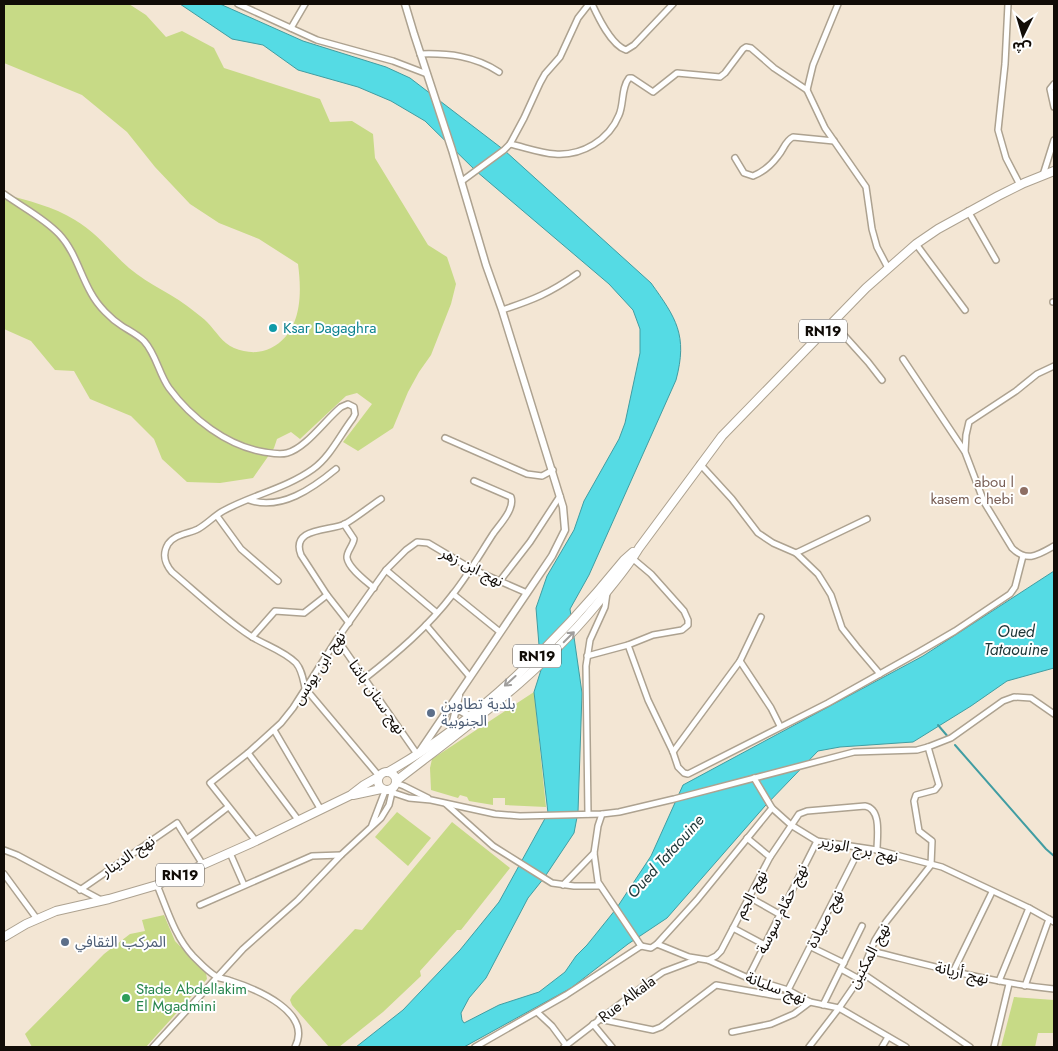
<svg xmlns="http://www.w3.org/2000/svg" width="1058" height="1051" font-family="Jost,'Noto Sans Arabic',sans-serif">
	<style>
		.green { fill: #c7da86 }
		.water { fill: #55dbe4; stroke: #419da2 }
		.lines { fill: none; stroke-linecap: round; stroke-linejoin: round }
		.stream { stroke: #419da2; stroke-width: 2 }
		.minor-casing { stroke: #ada290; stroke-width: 8 }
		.tertiary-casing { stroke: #ada290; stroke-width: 9 }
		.primary-casing { stroke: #ada290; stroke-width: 10 }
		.minor { stroke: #fff; stroke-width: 5 }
		.tertiary { stroke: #fff; stroke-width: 6 }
		.primary { stroke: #fff; stroke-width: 8 }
		.oneway { stroke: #a09e9c }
		.culture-dot { fill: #0f9aa8; stroke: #fff; stroke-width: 2 }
		.education-dot { fill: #8d6e63; stroke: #fff; stroke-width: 2 }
		.service-dot { fill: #5c6f8a; stroke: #fff; stroke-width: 2 }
		.leisure-dot { fill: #2e9e5b; stroke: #fff; stroke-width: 2 }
		.labels { text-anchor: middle; stroke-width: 4; stroke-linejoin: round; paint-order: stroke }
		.shield { fill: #fff; stroke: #585551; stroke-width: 1 }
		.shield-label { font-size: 14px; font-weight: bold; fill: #110c07 }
		.culture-label { font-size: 15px; fill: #0d838f; stroke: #fff; text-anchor: start }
		.education-label { font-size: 15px; fill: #785e54; stroke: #fff; text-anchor: end }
		.street-label { font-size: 15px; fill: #110c07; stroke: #fff }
		.service-label { font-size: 15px; fill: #4e5e75; stroke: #fff; text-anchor: start }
		.leisure-label { font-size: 15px; fill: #27864d; stroke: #fff; text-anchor: start }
		.water-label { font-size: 16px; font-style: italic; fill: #1e3637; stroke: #fff }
	</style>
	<rect width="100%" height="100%" fill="#f3e6d4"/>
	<g class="green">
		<path d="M4 4H129L146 15 166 37 182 31 214 48 224 68 320 99 330 122 352 121 373 134 375 158 428 245 447 257 456 284 451 304 431 355 419 372 408 392 393 428 358 451 343 442 372 404 357 393 346 396 300 439 291 432 277 439 274 448 253 478 220 483 187 482 162 459 154 439 131 416 90 399 74 371 55 370 31 341 4 329V194C28 201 53 206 75 220 96 232 111 252 129 268 149 285 175 295 195 312 199 315 204 319 207 322 216 331 222 343 234 348 246 353 260 354 271 348 302 332 302 294 298 264L259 239 219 223 190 204 155 167 127 132 82 95 4 63Z"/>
		<polygon points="534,692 546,807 505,805 505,798 493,798 493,805 469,801 467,797 460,795 458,798 431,790 430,768 432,759"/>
		<polygon points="397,812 431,838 408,866 375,837"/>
		<polygon points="452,822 510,868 461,930 457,930 420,971 421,976 383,1012 339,1047 329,1047 292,1005 290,1000 292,996 355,929 362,930"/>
		<polygon points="164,915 175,941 206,973 207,979 146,1047 32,1047 25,1034 104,954 130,934 145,931 142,920"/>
		<polygon points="1014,997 1054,1000 1054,1034 1054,1033 1038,1033 1035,1047 1001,1047"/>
	</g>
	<path class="water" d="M180 4H220L303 41 386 67 410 78 504 150 651 283C676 318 688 335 676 380L589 575 570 609 582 693 578 812 574 833 544 878 528 898 486 978 469 998 461 1013 462 1020 464 1023 499 1005 539 992 565 972 576 956 587 945 616 909 651 856 683 785 923 656 1054 571V668L1007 681 971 706 913 742 840 747 818 751 765 806 667 918 628 944 571 988 464 1047H356L403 1010 460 950 499 902 548 813 534 692 541 670 536 608 547 576 574 530 584 501 619 439 625 423 640 353V329L633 310 609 284 476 171 425 121 391 101 358 87 298 70 263 45 232 39Z"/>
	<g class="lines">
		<g class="stream">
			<polyline points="938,725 949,738"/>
			<polyline points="955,745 1046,849 1054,856"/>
		</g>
		<defs>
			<g id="minor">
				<polyline points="238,4 317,40 393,61 427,74"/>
				<path d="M592 4C598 17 611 45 626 50L634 45 673 4"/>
				<polyline points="838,4 813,65 807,90 825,128 866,187 872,229 877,247 888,268"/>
				<polyline points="1008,4 1005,64 998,130 1006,158 1020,185"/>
				<polyline points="291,28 305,4"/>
				<path d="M420 54C448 53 475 56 499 72"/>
				<polyline points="1054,84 1050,89 1054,107"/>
				<path d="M510 144C524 147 540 153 555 154 582 156 609 140 619 115 624 104 621 88 629 78H632L653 92 677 73 720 77 725 73 743 49 746 47 751 48 774 68 807 90"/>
				<path d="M735 158 744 173 753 176C763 172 772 164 778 156 784 149 785 141 793 137L834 141"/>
				<polyline points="1043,175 1054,140"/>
				<polyline points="462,181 504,150 510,144 524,118 540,83 545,74 560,57 578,18 589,4"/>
				<path d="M4 194C22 207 44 218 59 234 75 251 80 274 91 293 98 306 111 319 122 326 130 331 138 335 144 341 156 354 159 374 169 388 191 418 227 446 264 452 271 453 279 455 287 453 306 448 325 420 341 407L348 404 354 407 355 414 353 418C340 435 330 457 313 469 285 489 252 495 223 511 214 516 207 524 198 529 188 534 175 534 168 544 162 554 165 564 172 572 197 593 222 617 249 635 264 645 283 650 296 663 302 670 303 679 305 688L379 776"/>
				<polyline points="968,211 996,260"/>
				<polyline points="916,244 965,310"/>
				<polyline points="1053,302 1054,302"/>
				<path d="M502 310C533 300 550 293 577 274"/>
				<polyline points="832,322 868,362 882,380"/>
				<path d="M903 359 965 452 984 502 1012 548C1027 563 1038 555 1054 546"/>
				<polyline points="445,438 527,474 542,476 553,470"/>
				<polyline points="965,451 966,435 969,422 1016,391 1037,374 1054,366"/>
				<polyline points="700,464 732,499 758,533 773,543 796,553 818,574 831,595 842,628 857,647 880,674"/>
				<path d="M249 500C281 511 313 488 336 469"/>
				<polyline points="217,516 241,549 278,581"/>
				<path d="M344 524 354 539C353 546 346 552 347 558 349 569 366 581 374 588"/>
				<polyline points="796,553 867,519"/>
				<polyline points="386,570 437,613"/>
				<polyline points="499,582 530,542 560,496"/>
				<polyline points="453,594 500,632"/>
				<polyline points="761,617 740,661 771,708 780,726"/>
				<path d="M349 623 327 595 301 555C290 527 331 531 345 524 357 517 369 507 381 499"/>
				<polyline points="426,625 470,677"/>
				<polyline points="252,637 275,611 304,613 327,595"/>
				<polyline points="337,639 417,754"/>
				<polyline points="628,645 648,700 673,752 678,767 684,773 688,774 828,703 919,652 955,631 1010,594 1015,587 1023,556"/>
				<polyline points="587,656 628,645 653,635 682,630 688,625 688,620 684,611 651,574 632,558"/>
				<path d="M364 679C396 654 428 627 453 594 468 575 480 554 493 534 500 524 515 509 511 497L474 481"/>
				<polyline points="274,730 321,810"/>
				<polyline points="928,747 939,785 935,790 916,795 914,801 919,831 932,841 931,865"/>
				<polyline points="673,752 740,661"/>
				<polyline points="248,753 299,821"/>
				<polyline points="754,778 772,808 791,825 817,841 877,850 942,867 1029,908 1054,922"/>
				<polyline points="396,783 404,786 428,798"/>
				<polyline points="388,791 409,798 431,800 495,814 520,816 602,814 619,812 674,799 854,752 917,750 928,747 951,738 1003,701 1014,697 1031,698 1054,714"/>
				<polyline points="446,804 493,846 552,883 574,886 600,886"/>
				<polyline points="588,814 586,666 590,640 605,607 607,593"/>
				<polyline points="602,814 598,826 594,853 598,882 641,946"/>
				<polyline points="372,825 385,791"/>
				<polyline points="188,838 228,807"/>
				<polyline points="747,838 770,857"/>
				<polyline points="256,841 210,783 248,753 281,723 293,708 337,639 386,570 406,550 417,542 428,543 470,568 527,593"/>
				<polyline points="4,850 17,855 101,900"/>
				<polyline points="230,853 244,885"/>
				<polyline points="4,874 37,919"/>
				<path d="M157 885C167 909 175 937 193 956 200 963 208 972 217 977 221 979 227 979 231 981 256 989 313 1012 295 1047"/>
				<polyline points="563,885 594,853"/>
				<polyline points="80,890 177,823 203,865"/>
				<polyline points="749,897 779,914"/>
				<polyline points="200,905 312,856 341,855"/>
				<polyline points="733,928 765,945"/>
				<polyline points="657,944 697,900 772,808"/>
				<polyline points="641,946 651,948 657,944 689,957 708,960 748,978 788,990 810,1002 839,1008 906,1047"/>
				<polyline points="811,947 844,963"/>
				<path d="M871 951C932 966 992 983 1054 989"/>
				<path d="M708 960 716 956 721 951 770 857 799 814 807 811 865 806C882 809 877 837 877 850"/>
				<polyline points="841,969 859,979"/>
				<polyline points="953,972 992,892"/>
				<polyline points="862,973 970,1047"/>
				<polyline points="748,978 817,841"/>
				<polyline points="999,981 1029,908"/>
				<polyline points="1025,986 1049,919"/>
				<polyline points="788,990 860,848"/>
				<polyline points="823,1005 862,926"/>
				<polyline points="537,1012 552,1026 566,1045"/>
				<polyline points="599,1019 653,1030 661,1027 716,985 777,996 800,997"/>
				<polyline points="593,1024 612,1047"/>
				<polyline points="732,1032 771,1024 794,1014 810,1002"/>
				<polyline points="153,1047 243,949 298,900 341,855 381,818 389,805 393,788"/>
				<polyline points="475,1047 566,995 641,946"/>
				<polyline points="564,1047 650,981 663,972 695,960"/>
				<polyline points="809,1047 839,1008 859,979 875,940 886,922 931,865"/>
				<polyline points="882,1047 888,1037"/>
				<polyline points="994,1047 1009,984"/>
			</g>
			<g id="tertiary">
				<polyline points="405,4 414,34 452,150 486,265 502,310 563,507 565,530 552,556 420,751"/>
				<polyline points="457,704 459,710 470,716"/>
				<polyline points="451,730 459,696"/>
			</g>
			<g id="primary">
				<circle cx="387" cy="781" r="9"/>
				<path d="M388 772C477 722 560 639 624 560L633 552"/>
				<path d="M396 781C471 723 547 669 605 594 617 579 629 565 639 548L722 436 866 288 916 244 938 229 998 196 1024 183 1054 171"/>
				<polyline points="353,795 381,789"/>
				<polyline points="4,937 26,924 56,911 109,899 157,885 256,841 351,795 364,785 378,777"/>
			</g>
		</defs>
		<use href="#minor" class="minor-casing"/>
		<use href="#tertiary" class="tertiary-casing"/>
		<use href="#primary" class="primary-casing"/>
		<use href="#minor" class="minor"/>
		<use href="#tertiary" class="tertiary"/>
		<use href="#primary" class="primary"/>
	</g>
	<defs><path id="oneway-shaft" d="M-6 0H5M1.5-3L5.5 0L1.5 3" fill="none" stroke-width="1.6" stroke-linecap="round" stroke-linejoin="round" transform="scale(1.25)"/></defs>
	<g class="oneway">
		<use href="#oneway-shaft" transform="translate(569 637) rotate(-45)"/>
		<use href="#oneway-shaft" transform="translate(510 681) rotate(138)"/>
	</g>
	<circle class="culture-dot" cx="273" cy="328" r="5"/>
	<circle class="education-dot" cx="1024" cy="491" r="5"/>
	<g class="service-dot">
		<circle cx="431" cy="713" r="5"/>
		<circle cx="65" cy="942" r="5"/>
	</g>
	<circle class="leisure-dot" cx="126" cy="998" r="5"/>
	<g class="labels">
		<g class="shield">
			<rect x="799" y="319.5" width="48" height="23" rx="4"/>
			<rect x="513" y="644.5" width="48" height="23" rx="4"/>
			<rect x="156" y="863.5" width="48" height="23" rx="4"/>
		</g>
		<g class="shield-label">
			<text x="823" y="336">RN19</text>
			<text x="537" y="661">RN19</text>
			<text x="180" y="880">RN19</text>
		</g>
		<g class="culture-label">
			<text x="283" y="333">Ksar Dagaghra</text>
		</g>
		<g class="education-label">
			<text x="1014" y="487">abou l<tspan x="1014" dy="17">kasem c hebi</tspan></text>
		</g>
		<g class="street-label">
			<text transform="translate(472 567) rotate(27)" y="5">نهج ابن زهر</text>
			<text transform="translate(319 668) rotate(-57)" y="5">نهج ابن يونس</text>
			<text transform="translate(377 697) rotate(55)" y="5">نهج سنان باشا</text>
			<text transform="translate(859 849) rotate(12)" y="5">نهج برج الوزير</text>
			<text transform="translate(128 856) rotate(-34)" y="5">نهج الدينار</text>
			<text transform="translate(751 894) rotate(-62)" y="5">نهج الجم</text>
			<text transform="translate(782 909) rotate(-64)" y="5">نهج حمّام سوسة</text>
			<text transform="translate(825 919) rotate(-63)" y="5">نهج صيادة</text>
			<text transform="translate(869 956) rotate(-62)" y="5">نهج المكنين</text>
			<text transform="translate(962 973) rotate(13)" y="5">نهج أريانة</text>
			<text transform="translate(776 988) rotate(21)" y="5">نهج سليانة</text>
			<text transform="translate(627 999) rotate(-37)" y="5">Rue Alkala</text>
		</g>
		<g class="service-label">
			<text x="441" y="709">بلدية تطاوين<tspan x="441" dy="17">الجنوبية</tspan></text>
			<text x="75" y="947">المركب الثقافي</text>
		</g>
		<g class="leisure-label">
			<text x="136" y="994">Stade Abdelاakim<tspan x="136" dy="17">El Mgadmini</tspan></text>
		</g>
		<g class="water-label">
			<text x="1016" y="637">Oued<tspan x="1016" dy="18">Tataouine</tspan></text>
			<text transform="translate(665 856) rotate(-48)" y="6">Oued Tataouine</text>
		</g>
	</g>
	<rect width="1058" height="1051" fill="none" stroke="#110c07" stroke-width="10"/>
	<g transform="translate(1023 35) rotate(185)" stroke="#ffffff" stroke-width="4" paint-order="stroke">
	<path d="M0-4L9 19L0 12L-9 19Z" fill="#110c07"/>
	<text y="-8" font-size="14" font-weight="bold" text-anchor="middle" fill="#110c07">ش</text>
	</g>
</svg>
